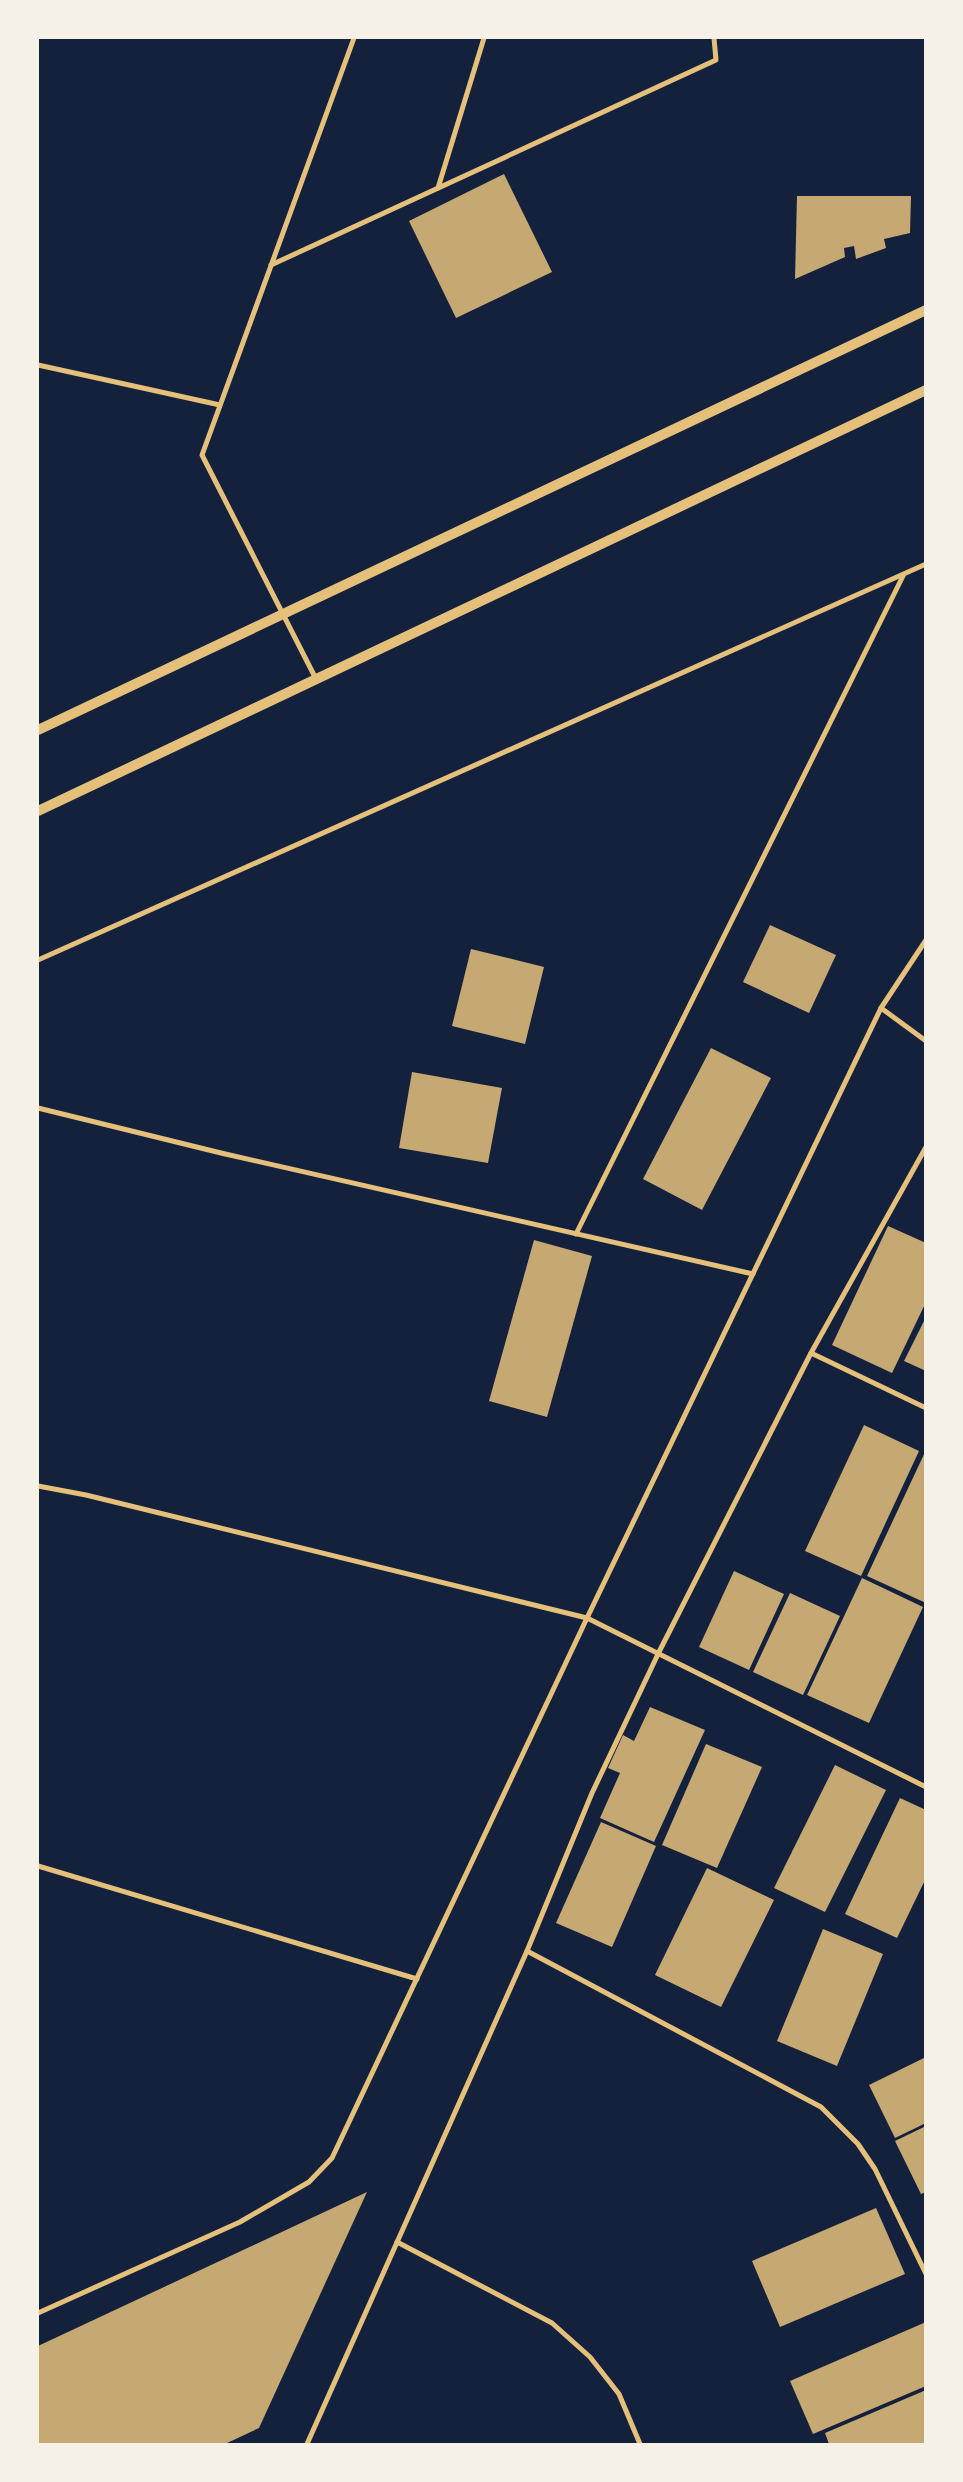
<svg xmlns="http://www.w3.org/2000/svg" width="963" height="2482" font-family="'Nunito Sans',sans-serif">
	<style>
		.building { fill: #c6a872 }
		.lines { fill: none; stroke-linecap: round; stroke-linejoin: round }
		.minor { stroke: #e5c07b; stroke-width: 5 }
		.secondary { stroke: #e5c07b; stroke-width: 10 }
	</style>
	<rect width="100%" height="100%" fill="#14213d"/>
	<g class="building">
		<polygon points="504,174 552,272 456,318 409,221"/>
		<polygon points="797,196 911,196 910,233 884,239 886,248 856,259 854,246 844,248 845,257 795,279"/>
		<polygon points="770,925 836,955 809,1013 743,982"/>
		<polygon points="471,949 544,967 525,1044 452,1026"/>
		<polygon points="711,1048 771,1078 702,1210 643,1179"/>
		<polygon points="412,1072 502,1088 488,1163 399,1148"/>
		<polygon points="888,1226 926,1243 926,1302 892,1373 832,1345"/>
		<polygon points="534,1240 592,1256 547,1417 489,1401"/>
		<polygon points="926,1317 926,1371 904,1361"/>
		<polygon points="864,1425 919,1451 861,1576 805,1551"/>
		<polygon points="926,1450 926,1603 867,1576"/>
		<polygon points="734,1571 784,1594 749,1670 699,1647"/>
		<polygon points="862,1578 923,1607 869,1723 807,1695"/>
		<polygon points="790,1593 840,1616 803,1695 753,1672"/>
		<polygon points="650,1707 705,1730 654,1842 600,1818 620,1773 608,1768 623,1735 634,1741"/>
		<polygon points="706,1744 762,1767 717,1868 662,1845"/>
		<polygon points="835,1765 886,1790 825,1912 774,1888"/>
		<polygon points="900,1798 926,1810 926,1878 897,1938 845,1914"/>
		<polygon points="601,1822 656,1846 612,1947 556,1923"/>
		<polygon points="707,1868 774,1900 721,2007 655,1975"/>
		<polygon points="823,1929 883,1954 837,2066 777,2041"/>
		<polygon points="926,2057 926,2123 895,2138 869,2085"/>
		<polygon points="926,2126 926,2192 921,2194 895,2141"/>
		<polygon points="367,2192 259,2428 225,2444 38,2444 38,2346"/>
		<polygon points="876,2208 905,2274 780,2327 752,2261"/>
		<polygon points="926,2322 926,2386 813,2434 790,2381"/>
		<polygon points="926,2390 926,2444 829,2444 825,2433"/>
	</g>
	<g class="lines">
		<g class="minor">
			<polyline points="438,188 484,38"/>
			<polyline points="271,265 716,60 714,38"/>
			<polyline points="38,365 220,405"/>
			<polyline points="316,679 202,455 354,38"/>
			<polyline points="926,940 881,1008 926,1041"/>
			<polyline points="38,960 926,564"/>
			<polyline points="38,1108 221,1153 753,1274"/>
			<polyline points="576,1234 903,576"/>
			<polyline points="811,1353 926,1408"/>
			<polyline points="38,1486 86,1495 587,1618 926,1787"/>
			<polyline points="38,1866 417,1979"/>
			<polyline points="527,1951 821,2107 858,2144 875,2169 926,2274"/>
			<polyline points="397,2242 552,2323 590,2357 619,2394 640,2444"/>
			<polyline points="38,2313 240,2222 309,2182 332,2158 587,1618 881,1008"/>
			<polyline points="307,2444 527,1951 592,1793 659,1652 811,1353 926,1147"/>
		</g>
		<g class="secondary">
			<polyline points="38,730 926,310"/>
			<polyline points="38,811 926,390"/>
		</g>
	</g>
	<rect width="963" height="2482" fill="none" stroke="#f6f1e7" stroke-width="78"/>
</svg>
